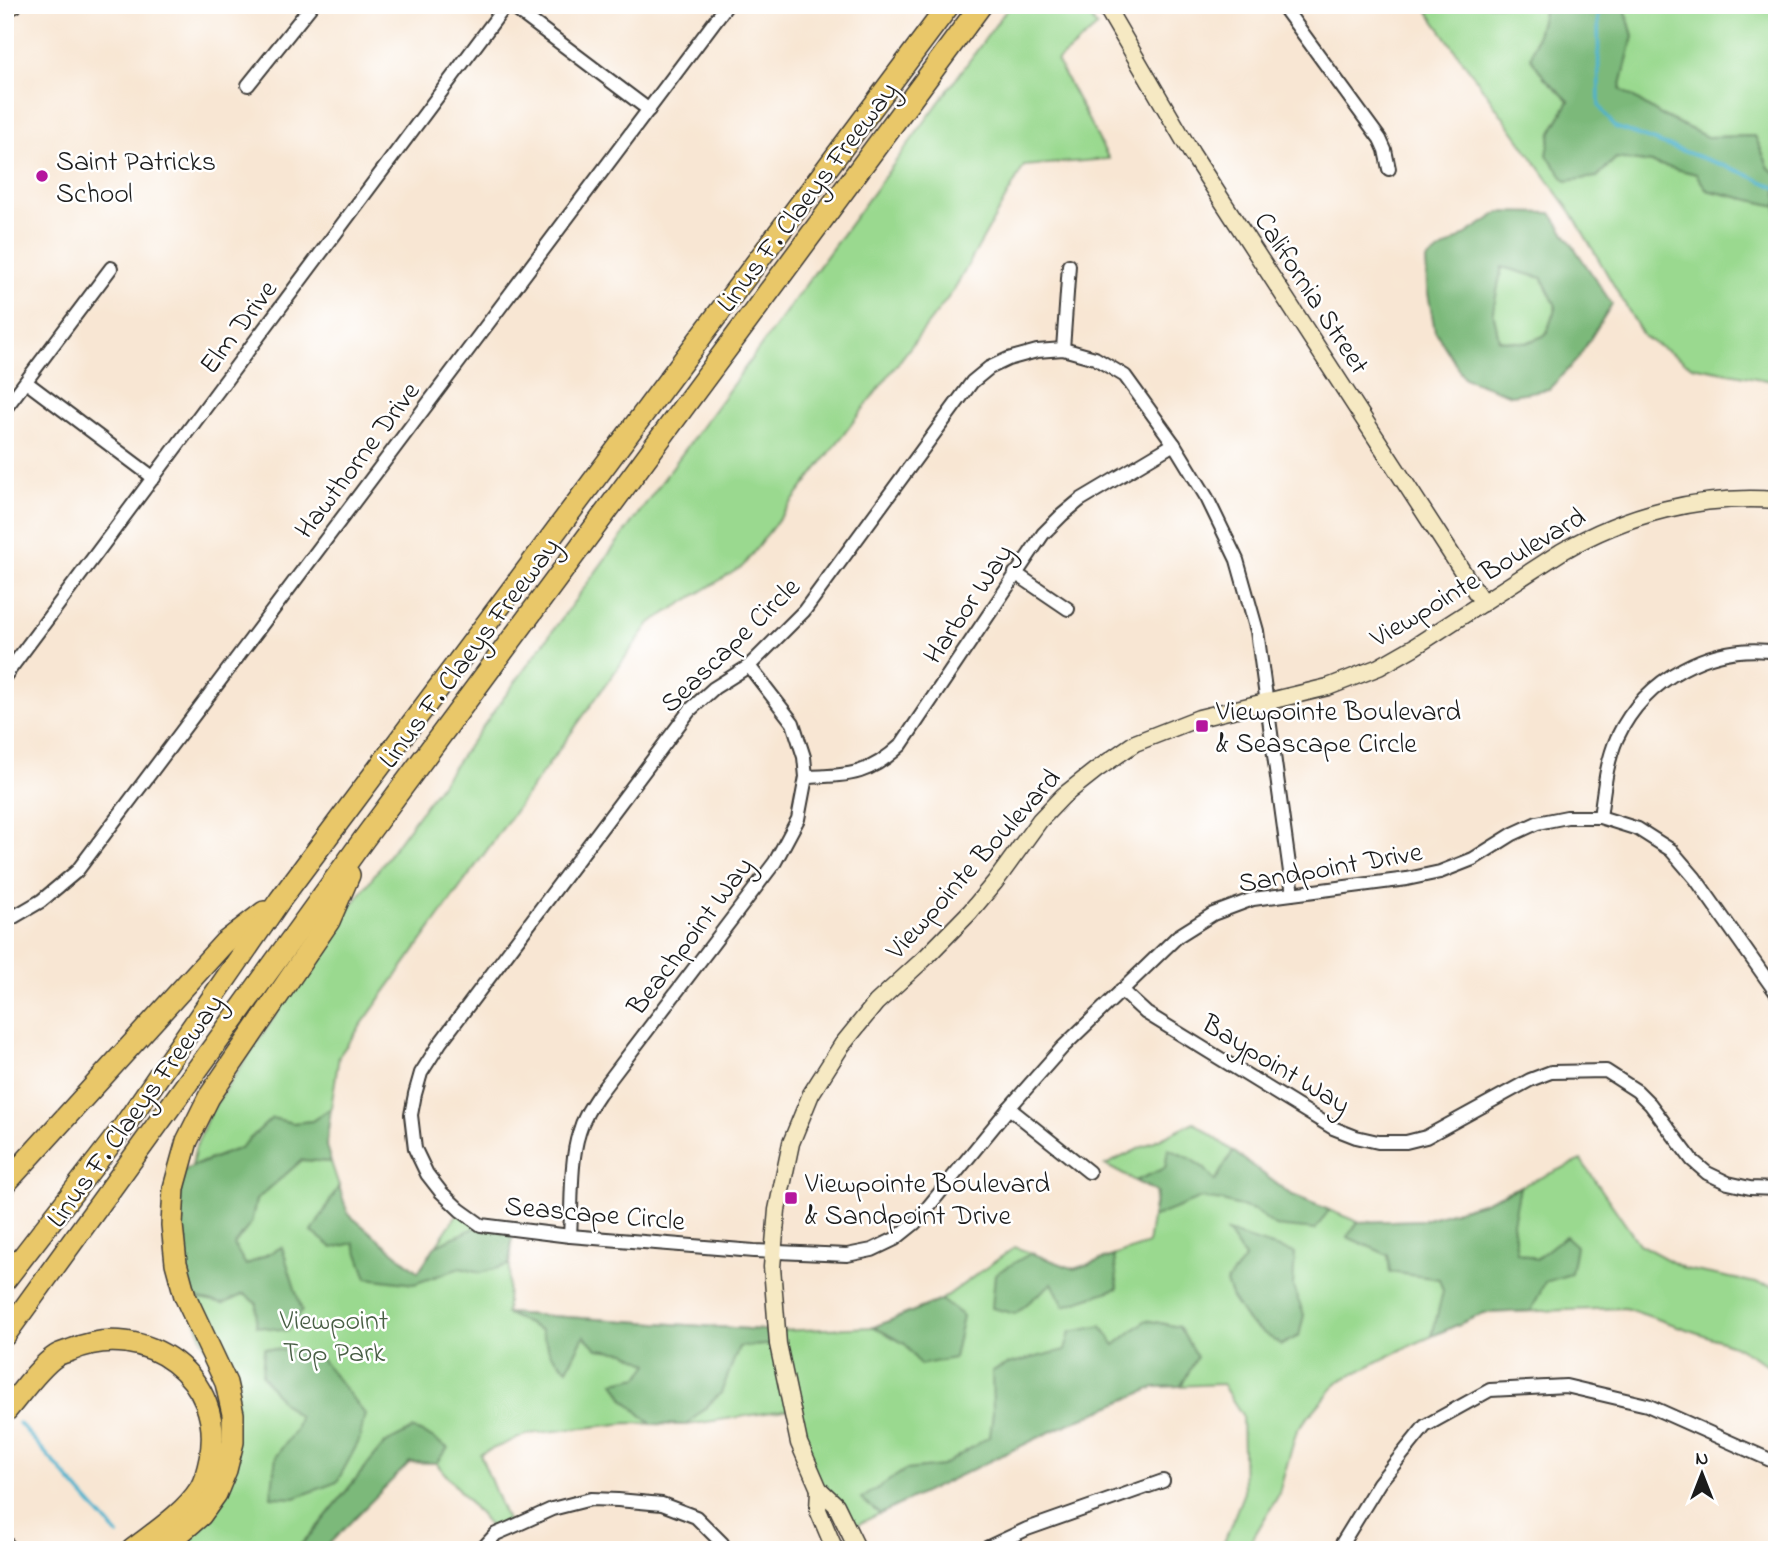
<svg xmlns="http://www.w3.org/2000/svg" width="1782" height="1555" font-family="'Indie Flower',sans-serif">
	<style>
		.green { fill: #9ad98f; stroke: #5b7a56; stroke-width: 2 }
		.forest { fill: #7bb97a; stroke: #4c6a4b; stroke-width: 2; fill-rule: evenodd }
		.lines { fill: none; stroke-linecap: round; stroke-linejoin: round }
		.stream { stroke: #4eb2cd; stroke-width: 3.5 }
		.street-casing { stroke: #3d3a37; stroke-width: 16 }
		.secondary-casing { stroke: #3d3a37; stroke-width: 19 }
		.highway-casing { stroke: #3d3a37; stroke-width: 24 }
		.street { stroke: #fff; stroke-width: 12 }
		.secondary { stroke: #f6e9c3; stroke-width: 16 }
		.highway { stroke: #e9c769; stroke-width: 21 }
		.poi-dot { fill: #b5179e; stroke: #fff; stroke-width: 2.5 }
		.labels { text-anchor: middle; stroke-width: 5; stroke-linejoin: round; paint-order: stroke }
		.poi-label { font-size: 28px; fill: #1c1c1c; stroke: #fff; text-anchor: start }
		.street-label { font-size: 28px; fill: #1c1c1c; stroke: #fff }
		.park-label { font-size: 28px; fill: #485e44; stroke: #fff }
	</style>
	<rect width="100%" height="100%" fill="#fff"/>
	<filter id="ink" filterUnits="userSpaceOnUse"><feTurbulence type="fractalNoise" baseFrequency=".0143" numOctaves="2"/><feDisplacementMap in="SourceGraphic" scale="14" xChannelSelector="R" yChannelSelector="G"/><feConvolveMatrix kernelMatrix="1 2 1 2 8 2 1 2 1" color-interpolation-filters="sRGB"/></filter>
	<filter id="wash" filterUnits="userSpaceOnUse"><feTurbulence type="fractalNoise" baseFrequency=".00686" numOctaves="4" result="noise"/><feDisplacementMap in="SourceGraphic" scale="28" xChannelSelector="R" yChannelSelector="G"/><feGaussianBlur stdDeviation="1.57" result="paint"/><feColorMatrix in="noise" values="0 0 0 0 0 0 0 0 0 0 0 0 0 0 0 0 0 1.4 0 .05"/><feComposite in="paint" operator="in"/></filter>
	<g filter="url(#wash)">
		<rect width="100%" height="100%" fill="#f8e6d3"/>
		<g class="green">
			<polygon points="1010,5 1083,5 1097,27 1057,61 1109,159 1024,166 954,290 743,566 650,623 339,1056 331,1108 312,1121 293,1123 272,1118 240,1148 192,1166 195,1149 209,1114 318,952"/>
			<polygon points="1423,5 1545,5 1531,58 1544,77 1569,101 1551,133 1597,177 1616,158 1652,163 1697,174 1707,190 1777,206 1777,382 1692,366 1644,337 1571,212"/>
			<polygon points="1624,5 1777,5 1777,174 1769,168 1755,136 1707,137 1661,115 1620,89 1633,36"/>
			<polygon points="1502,267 1542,278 1556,306 1546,335 1526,343 1499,340 1493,311"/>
			<polygon points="1194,1122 1290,1194 1358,1222 1424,1220 1482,1203 1581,1160 1639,1244 1685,1269 1777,1287 1777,1370 1733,1345 1625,1308 1484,1313 1403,1349 1339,1381 1297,1430 1278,1496 1246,1550 1221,1550 1244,1492 1242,1415 1222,1384 1155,1387 1054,1430 848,1529 819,1489 791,1409 687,1425 628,1423 528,1434 480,1454 510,1528 496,1534 436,1463 410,1462 377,1453 319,1525 296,1550 160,1550 200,1515 233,1414 185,1296 234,1245 251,1223 256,1200 302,1160 331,1162 339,1186 313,1231 348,1214 418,1272 460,1210 481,1225 513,1230 506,1313 778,1331 874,1327 941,1300 1015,1247 1074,1269 1148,1244 1156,1192 1105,1165"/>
		</g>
		<g class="forest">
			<polygon points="1545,5 1624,5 1633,36 1620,89 1661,115 1707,137 1755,136 1769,168 1777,174 1777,206 1707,190 1696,174 1652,163 1616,158 1597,177 1566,181 1547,155 1551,133 1569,101 1544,77 1531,58"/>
			<path d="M1500 212 1551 213 1612 304 1577 360 1549 389 1511 395 1464 378 1435 331 1427 288 1426 260ZM1502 267 1542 278 1556 306 1546 335 1526 343 1499 340 1493 311Z"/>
			<polygon points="331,1108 326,1146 331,1162 302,1160 256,1200 251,1223 234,1245 246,1265 282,1247 302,1311 288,1331 256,1326 257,1304 244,1294 223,1304 185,1296 179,1172 240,1148 272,1118 293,1123 312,1121"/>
			<polygon points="1168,1149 1189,1158 1204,1168 1215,1181 1233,1151 1290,1194 1329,1210 1315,1230 1275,1226 1254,1210 1222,1201 1201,1198 1152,1218 1157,1192 1135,1181 1165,1168"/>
			<polygon points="339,1186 348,1214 418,1272 436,1245 481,1225 513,1230 509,1265 480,1273 460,1268 414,1284 367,1278 354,1243 333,1248 312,1232"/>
			<polygon points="1520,1187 1513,1223 1517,1252 1536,1259 1565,1236 1576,1246 1571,1274 1545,1282 1531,1311 1484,1313 1432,1336 1443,1291 1439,1279 1390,1272 1388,1255 1347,1237 1358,1222 1424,1220 1482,1203"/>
			<polygon points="1227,1232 1295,1253 1293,1287 1304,1315 1299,1336 1281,1345 1248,1322 1232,1298 1226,1283 1245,1258"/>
			<polygon points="1031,1253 1074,1269 1114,1256 1118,1288 1064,1306 1052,1283 1015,1314 992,1308 995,1274"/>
			<polygon points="941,1300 963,1316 954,1358 920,1365 905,1344 874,1327"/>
			<polygon points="505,1313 778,1331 778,1344 739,1347 721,1393 687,1425 651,1424 624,1399 614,1382 639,1377 649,1364 625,1352 597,1349 584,1336 567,1369 550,1353 541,1330"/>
			<polygon points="1146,1320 1179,1327 1197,1357 1181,1386 1155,1387 1054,1430 880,1514 861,1499 905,1470 942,1466 990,1436 993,1412 992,1371 1008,1364 1065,1350 1070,1332 1101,1326 1115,1345"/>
			<polygon points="264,1348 317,1354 365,1414 359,1441 337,1482 295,1498 271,1497 276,1456 295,1430 299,1417 281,1401 262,1375"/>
			<polygon points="413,1429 427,1435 448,1448 436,1463 410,1462 323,1550 296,1550 319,1525 384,1444"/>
		</g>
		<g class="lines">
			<g class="stream">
				<polyline points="1598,5 1599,106 1615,127 1739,171 1777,188"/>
				<polyline points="19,1423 118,1535"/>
			</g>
		</g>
	</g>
	<g filter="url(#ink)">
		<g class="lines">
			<defs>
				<g id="street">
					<polyline points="510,5 649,110"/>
					<polyline points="1282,5 1380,139 1385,150 1389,169"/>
					<polyline points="248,85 312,5"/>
					<polyline points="1063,349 1069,265"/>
					<polyline points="26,382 154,478"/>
					<polyline points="5,409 111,268"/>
					<polyline points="1015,573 1068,609"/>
					<polyline points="5,676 506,5"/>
					<path d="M806 777C849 775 868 776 901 745L1043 534 1062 515 1080 500 1174 444"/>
					<path d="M1600 817C1604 790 1606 763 1617 738 1645 678 1712 642 1777 652"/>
					<polyline points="1293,894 1257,631 1237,560 1207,498 1174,444 1125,376 1095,358 1063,349 1037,351 1008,359 989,368 972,382 804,611 749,666 714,688 690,710 440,1043 421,1073 415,1094 411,1115 415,1149 427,1174 441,1192 460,1210 481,1225 570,1236 754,1251 847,1255 872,1250 895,1239 915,1223 1009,1108 1062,1048 1178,936 1213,914 1253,899 1407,879 1440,872 1473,859 1513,834 1537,823 1567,817 1600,817 1638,829 1671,850 1695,878 1777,994"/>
					<polyline points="5,922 41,901 77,871 727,5"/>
					<polyline points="1121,990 1146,1013 1333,1128 1356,1137 1378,1142 1406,1142 1426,1137 1530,1080 1551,1072 1606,1071 1637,1091 1650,1104 1692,1160 1707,1173 1728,1183 1750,1188 1777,1189"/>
					<polyline points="1009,1108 1089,1172"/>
					<path d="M570 1236C572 1206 570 1160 579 1133 583 1118 591 1106 599 1094L775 862 798 819 806 777 804 757 793 723 749 666"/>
					<polyline points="481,1550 496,1534 510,1528 552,1509 591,1499 618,1500 662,1504 696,1517 722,1543 726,1550"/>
					<polyline points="982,1550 1027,1529 1163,1481"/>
					<polyline points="1338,1550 1379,1483 1425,1426 1490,1390 1566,1386 1647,1405 1777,1463"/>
				</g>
				<g id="secondary">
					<polyline points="1105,5 1192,154 1483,603"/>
					<polyline points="5,9 14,5"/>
					<polyline points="819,1489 818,1510 835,1550"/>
					<polyline points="5,1544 10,1550"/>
					<path d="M858 1550 836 1505 819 1489 799 1443 778 1344 772 1267 777 1210 791 1143 811 1094 842 1045 876 1003 925 958 970 912 995 882 1040 820 1063 796 1096 770 1135 743 1199 718 1328 687 1379 667 1414 647 1561 552C1626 514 1701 494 1777 500"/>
				</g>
				<g id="highway">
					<polyline points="5,1184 224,943 264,912"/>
					<polyline points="5,1280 122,1129 280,900 949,5"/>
					<polyline points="5,1335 364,839 981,5"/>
					<path d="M5 1412C18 1397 40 1366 56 1356 60 1353 66 1352 71 1350 145 1318 227 1378 210 1459 208 1469 205 1481 200 1489 185 1513 154 1533 132 1550"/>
					<polyline points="160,1550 201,1515 216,1494 226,1470 233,1442 233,1414 226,1383 185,1296 176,1263 172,1225 174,1188 187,1141 209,1097 329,921 349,875"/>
				</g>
			</defs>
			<use href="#street" class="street-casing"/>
			<use href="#secondary" class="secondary-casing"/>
			<use href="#highway" class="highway-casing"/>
			<use href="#street" class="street"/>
			<use href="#secondary" class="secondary"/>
			<use href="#highway" class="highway"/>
		</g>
	</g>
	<g class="poi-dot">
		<circle cx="42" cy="176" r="7"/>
		<rect x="1195" y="719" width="14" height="14" rx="3.5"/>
		<rect x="784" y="1191" width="14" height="14" rx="3.5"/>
	</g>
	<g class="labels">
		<g class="poi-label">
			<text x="56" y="170">Saint Patricks<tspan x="56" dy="32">School</tspan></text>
			<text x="1216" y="720">Viewpointe Boulevard<tspan x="1216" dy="32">&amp; Seascape Circle</tspan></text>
			<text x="805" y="1192">Viewpointe Boulevard<tspan x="805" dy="32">&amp; Sandpoint Drive</tspan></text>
		</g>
		<g class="street-label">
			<text transform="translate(806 196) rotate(-53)" y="10">Linus F. Claeys Freeway</text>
			<text transform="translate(1313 292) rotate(57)" y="10">California Street</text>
			<text transform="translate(237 326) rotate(-53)" y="10">Elm Drive</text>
			<text transform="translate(356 459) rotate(-53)" y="10">Hawthorne Drive</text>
			<text transform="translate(1477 576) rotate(-31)" y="10">Viewpointe Boulevard</text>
			<text transform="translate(967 603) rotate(-56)" y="10">Harbor Way</text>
			<text transform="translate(729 644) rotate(-44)" y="10">Seascape Circle</text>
			<text transform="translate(468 652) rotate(-53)" y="10">Linus F. Claeys Freeway</text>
			<text transform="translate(972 863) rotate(-48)" y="10">Viewpointe Boulevard</text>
			<text transform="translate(1330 866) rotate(-10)" y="10">Sandpoint Drive</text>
			<text transform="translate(689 935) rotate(-53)" y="10">Beachpoint Way</text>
			<text transform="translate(1277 1063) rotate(31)" y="10">Baypoint Way</text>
			<text transform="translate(134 1110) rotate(-54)" y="10">Linus F. Claeys Freeway</text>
			<text transform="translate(595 1212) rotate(5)" y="10">Seascape Circle</text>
		</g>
		<g class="park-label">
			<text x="334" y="1329">Viewpoint<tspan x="334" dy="32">Top Park</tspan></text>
		</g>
	</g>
	<rect width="1782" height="1555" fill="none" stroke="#fff" stroke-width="28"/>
	<g transform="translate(1702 1474)" stroke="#ffffff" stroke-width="5" paint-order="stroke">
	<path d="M0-5L12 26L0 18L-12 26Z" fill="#1c1c1c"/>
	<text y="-10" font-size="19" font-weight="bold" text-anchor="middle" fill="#1c1c1c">N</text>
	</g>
</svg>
